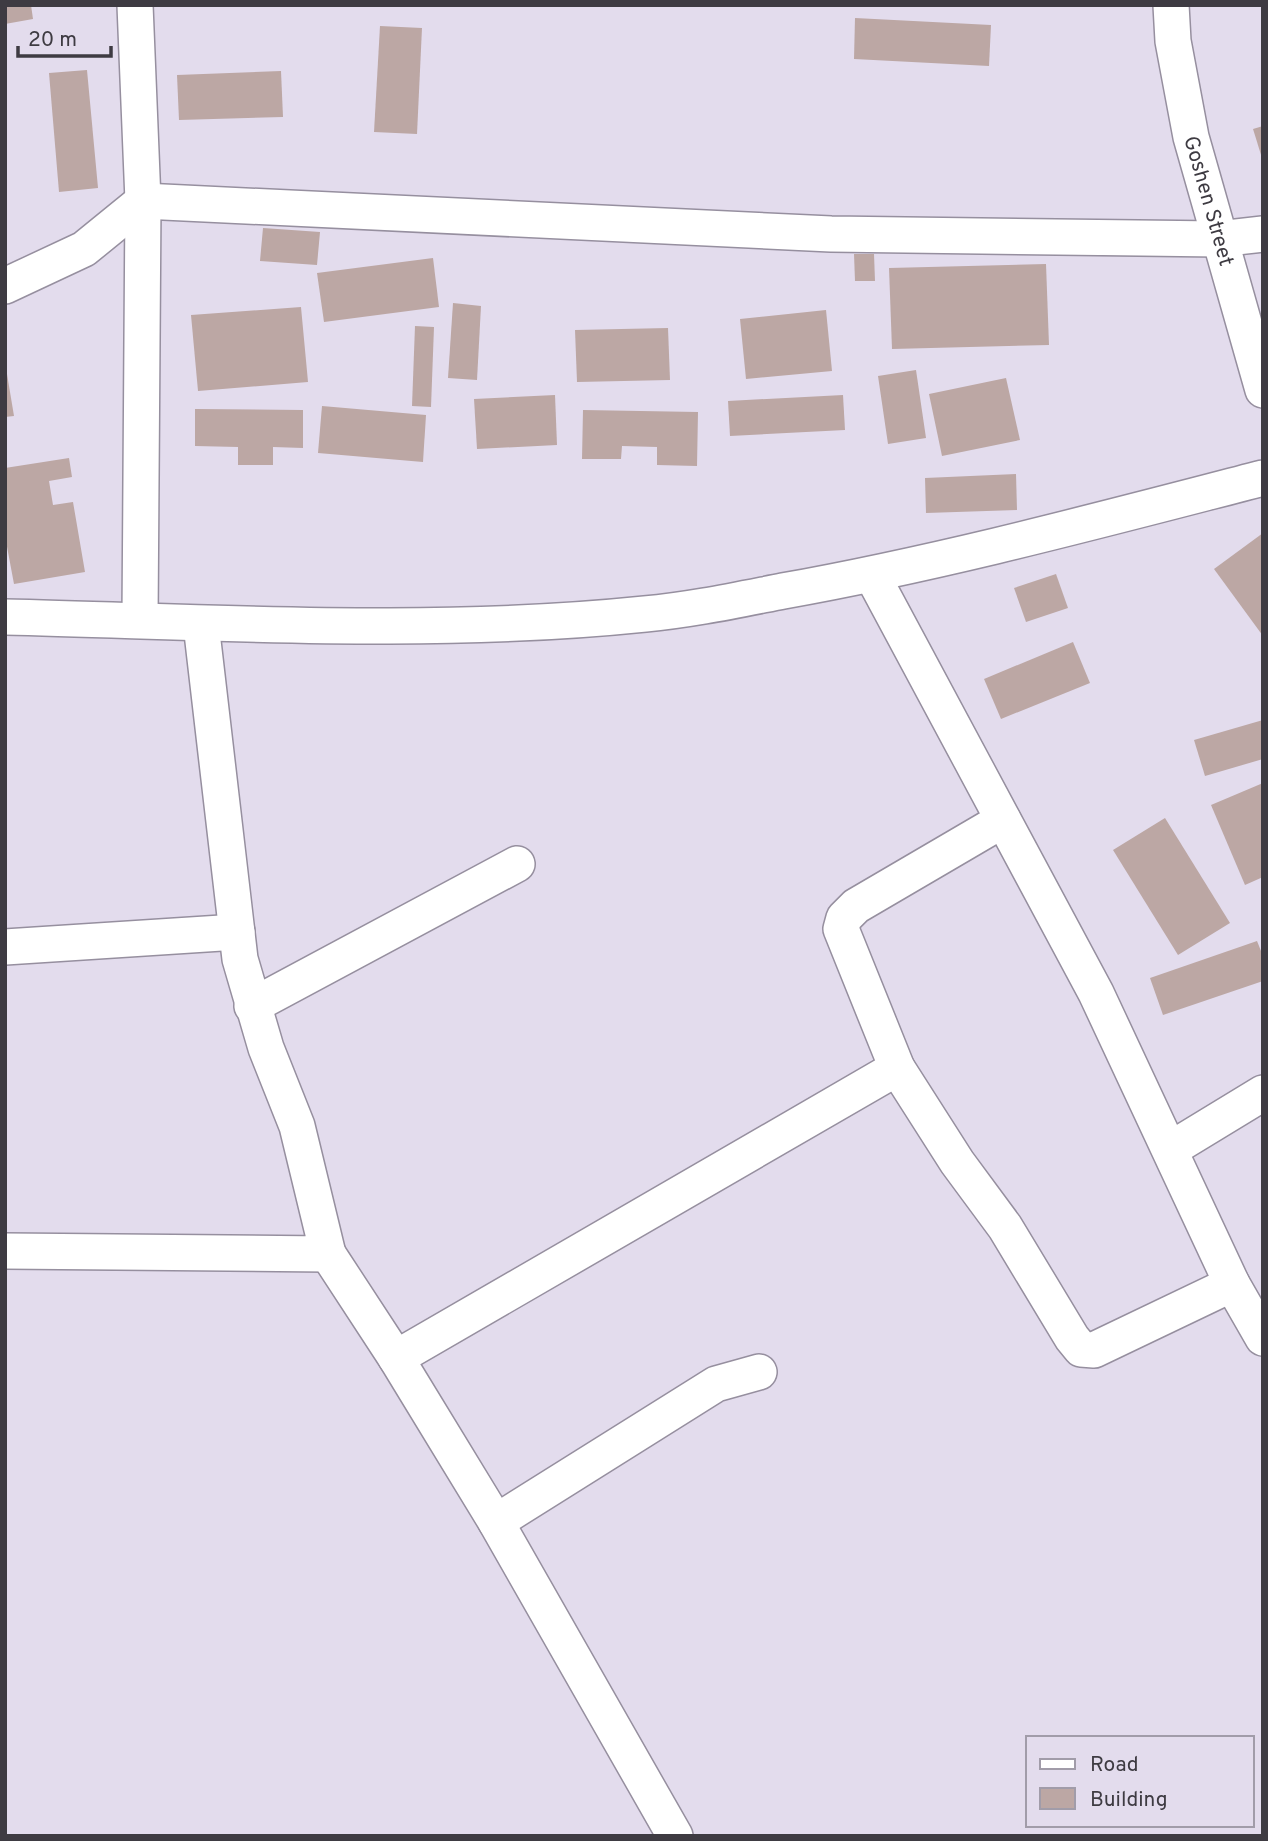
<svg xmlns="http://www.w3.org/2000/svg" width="1268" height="1841" font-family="Overpass,sans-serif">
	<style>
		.building { fill: #bca7a4 }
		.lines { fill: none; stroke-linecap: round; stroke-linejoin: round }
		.street-casing { stroke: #968f9f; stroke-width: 38 }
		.street { stroke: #fff; stroke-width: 35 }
		.labels { text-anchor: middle; stroke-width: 5; stroke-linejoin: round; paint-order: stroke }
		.street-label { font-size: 21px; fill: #3e3b42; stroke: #e3dced }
	</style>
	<rect width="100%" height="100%" fill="#e3dced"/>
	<g class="building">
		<polygon points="5,5 31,5 33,19 5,24"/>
		<polygon points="855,18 991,25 989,66 854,59"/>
		<polygon points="380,26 422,28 417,134 374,132"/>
		<polygon points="87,70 98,188 59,192 49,73"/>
		<polygon points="281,71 283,117 179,120 177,75"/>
		<polygon points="1263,126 1263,158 1262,158 1253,129"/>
		<polygon points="263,228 320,232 317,265 260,261"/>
		<polygon points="854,254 874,254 875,281 855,281"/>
		<polygon points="433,258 439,307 324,322 317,273"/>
		<polygon points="1046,264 1049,345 892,349 889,268"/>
		<polygon points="453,303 481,306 477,380 448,378"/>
		<polygon points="301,307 308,382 198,391 191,315"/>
		<polygon points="826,310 832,371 746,379 740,319"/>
		<polygon points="415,326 434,327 431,407 412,406"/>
		<polygon points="668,328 670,380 577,382 575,330"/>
		<polygon points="5,362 14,416 5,417"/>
		<polygon points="916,370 926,438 888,444 878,376"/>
		<polygon points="1006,378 1020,440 942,456 929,394"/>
		<polygon points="555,395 557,445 477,449 474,399"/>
		<polygon points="843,395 845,430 730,436 728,401"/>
		<polygon points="322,406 426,415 423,462 318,453"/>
		<polygon points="195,409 303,410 303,448 273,447 273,465 238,465 238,447 195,446"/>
		<polygon points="583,410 698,412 697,466 657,465 657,447 622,446 621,459 582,459"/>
		<polygon points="69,458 72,477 49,481 53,505 73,502 85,572 14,584 5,536 5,468"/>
		<polygon points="1016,474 1017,510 926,513 925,478"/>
		<polygon points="1263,533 1263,636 1214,569"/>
		<polygon points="1056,574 1068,608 1026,622 1014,588"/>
		<polygon points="1073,642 1090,683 1001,719 984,679"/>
		<polygon points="1263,720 1263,759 1205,776 1194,740"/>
		<polygon points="1263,783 1263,877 1245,885 1211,805"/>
		<polygon points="1165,818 1230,923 1178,955 1113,850"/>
		<polygon points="1257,941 1263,956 1263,981 1163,1015 1150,978"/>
	</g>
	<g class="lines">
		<defs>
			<g id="street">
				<polyline points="135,5 143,201 140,620"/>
				<path id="s1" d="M1171 5 1173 41 1191 137 1263 390"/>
				<polyline points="5,286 84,249 143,201 831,234 1219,239 1263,234"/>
				<polyline points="872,575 1096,993 1232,1284 1263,1338"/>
				<path d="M5 617C218 622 432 636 645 614 691 610 737 600 783 591 945 562 1104 519 1263 478"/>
				<polyline points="1003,820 856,906 844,918 841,929 897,1068 957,1162 1005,1227 1072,1338 1081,1349 1094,1350 1232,1284"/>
				<polyline points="5,947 237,932"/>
				<polyline points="252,1006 517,864"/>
				<polyline points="1171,1149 1263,1093"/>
				<polyline points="5,1251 328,1254 297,1126 266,1048 240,959 201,624"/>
				<polyline points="328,1254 396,1358 496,1522 675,1836"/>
				<polyline points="396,1358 897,1068"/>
				<polyline points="496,1522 716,1384 759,1372"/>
			</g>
		</defs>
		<use href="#street" class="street-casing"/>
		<use href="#street" class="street"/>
	</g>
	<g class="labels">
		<g class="street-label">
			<text dy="7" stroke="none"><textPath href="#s1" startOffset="200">Goshen Street</textPath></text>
		</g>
	</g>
	<rect width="1268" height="1841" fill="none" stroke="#3e3b42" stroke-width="14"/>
	<rect x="1026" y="1736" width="228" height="91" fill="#e3dced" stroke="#a19ca9" stroke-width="2"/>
	<rect x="1040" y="1759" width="35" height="10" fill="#ffffff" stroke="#a19ca9" stroke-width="2"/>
	<text x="1090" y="1771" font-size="21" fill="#3e3b42">Road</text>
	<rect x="1040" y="1788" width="35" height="21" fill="#bca7a4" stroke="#a19ca9" stroke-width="2"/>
	<text x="1090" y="1806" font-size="21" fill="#3e3b42">Building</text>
	<path d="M18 46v10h93v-10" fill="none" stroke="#3e3b42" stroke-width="3.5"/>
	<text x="28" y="46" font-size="21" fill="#3e3b42" stroke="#e3dced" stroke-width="5" paint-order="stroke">20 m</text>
</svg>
